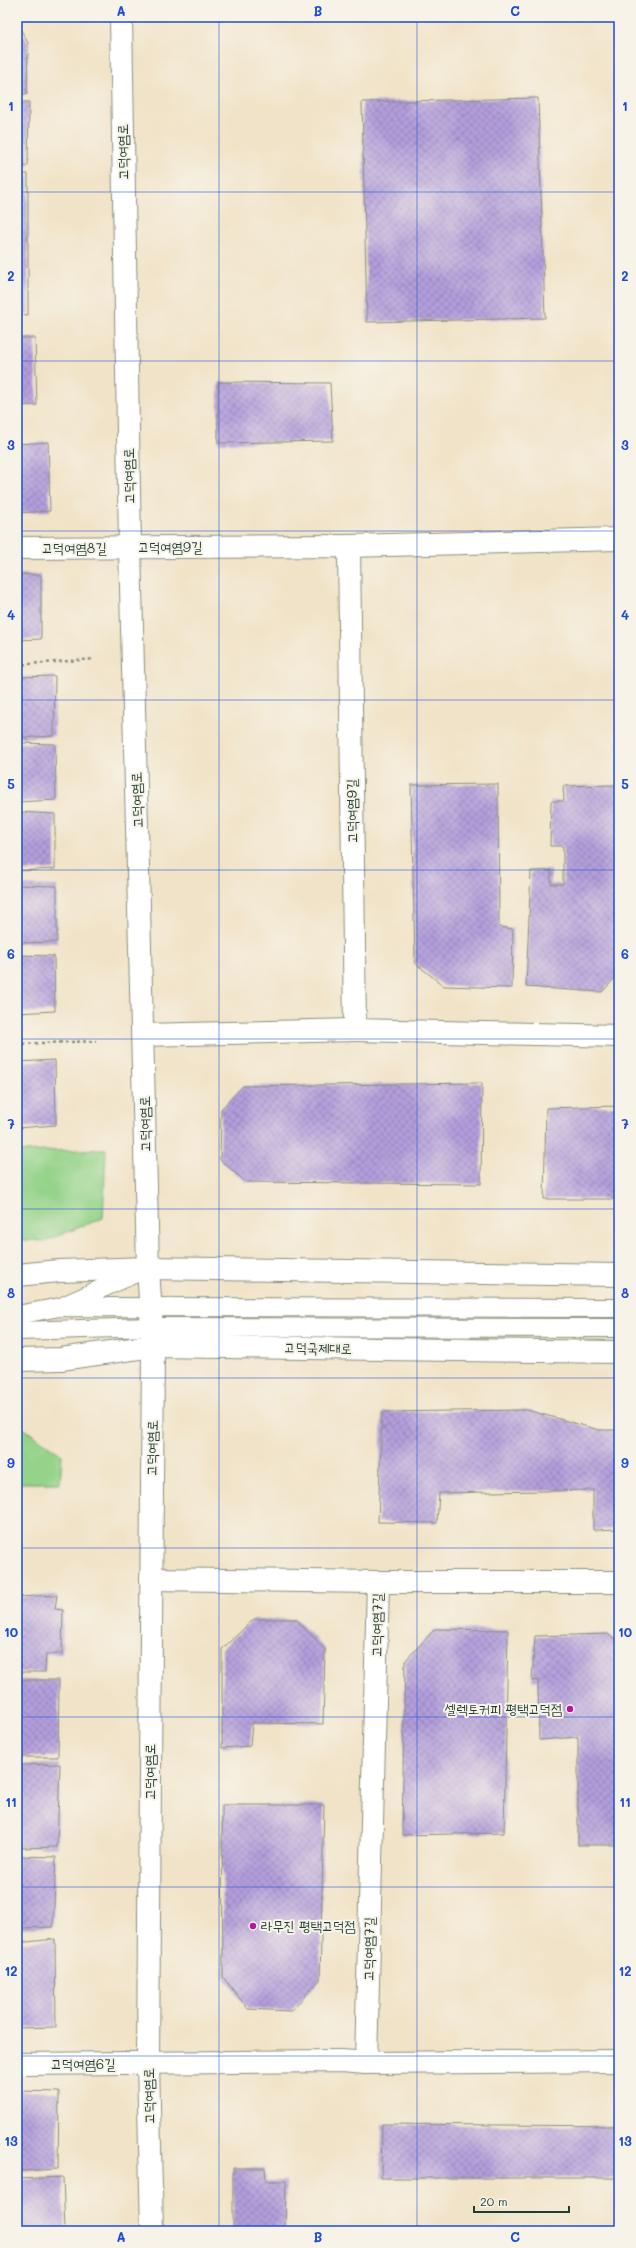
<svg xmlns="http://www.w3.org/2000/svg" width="636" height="2248" font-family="Mali,'Poor Story',sans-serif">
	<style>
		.green { fill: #94d389; stroke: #5a885e }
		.building { fill: url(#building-cross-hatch) }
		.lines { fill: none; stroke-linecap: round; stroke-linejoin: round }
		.service-casing { stroke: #88907e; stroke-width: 20 }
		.minor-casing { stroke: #88907e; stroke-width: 24 }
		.tertiary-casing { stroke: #88907e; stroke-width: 24 }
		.secondary-casing { stroke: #88907e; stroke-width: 24 }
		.path { stroke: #88907e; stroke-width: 2.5; stroke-dasharray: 3 3; stroke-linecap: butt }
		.service { stroke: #fff; stroke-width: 18 }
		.minor { stroke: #fff; stroke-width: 22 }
		.tertiary { stroke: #fff; stroke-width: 22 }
		.secondary { stroke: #fff; stroke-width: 22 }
		.grid { fill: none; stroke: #1d4ed8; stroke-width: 1; stroke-opacity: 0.55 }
		.poi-dot { fill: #b5179e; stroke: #f7f3e8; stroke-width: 1.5 }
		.labels { text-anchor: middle; stroke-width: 4; stroke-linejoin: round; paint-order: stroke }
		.street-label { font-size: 14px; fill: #1f3d34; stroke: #f7f3e8 }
		.poi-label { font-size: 14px; fill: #1f3d34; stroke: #f7f3e8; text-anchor: end }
		.neatline { fill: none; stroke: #1d4ed8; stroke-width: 1.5 }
		.grid-label { font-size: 13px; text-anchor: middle; font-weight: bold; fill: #1d4ed8 }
	</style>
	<defs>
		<pattern id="building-cross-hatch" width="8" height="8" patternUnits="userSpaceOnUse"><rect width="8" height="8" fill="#b49fdd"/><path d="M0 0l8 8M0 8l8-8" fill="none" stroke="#9283b4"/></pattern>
	</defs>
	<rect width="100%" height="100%" fill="#f7f3e8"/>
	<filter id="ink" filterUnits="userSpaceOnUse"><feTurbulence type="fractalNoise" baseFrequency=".025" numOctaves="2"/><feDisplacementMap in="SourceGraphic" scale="8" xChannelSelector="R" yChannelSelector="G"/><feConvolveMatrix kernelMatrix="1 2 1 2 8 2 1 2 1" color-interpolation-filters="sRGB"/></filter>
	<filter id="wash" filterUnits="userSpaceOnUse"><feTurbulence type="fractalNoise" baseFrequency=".012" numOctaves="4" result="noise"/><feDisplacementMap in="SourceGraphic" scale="16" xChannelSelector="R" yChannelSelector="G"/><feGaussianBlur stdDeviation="0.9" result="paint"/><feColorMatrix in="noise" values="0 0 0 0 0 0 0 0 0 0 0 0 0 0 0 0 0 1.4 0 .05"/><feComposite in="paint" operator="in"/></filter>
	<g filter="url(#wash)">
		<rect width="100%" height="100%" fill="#f1e3c8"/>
		<g class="green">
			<polygon points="106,1149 103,1218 45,1241 17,1240 17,1152"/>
			<polygon points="20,1426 62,1455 60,1483 17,1483 17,1427"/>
		</g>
		<g id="blocks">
			<g class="building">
				<polygon points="17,28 20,28 28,43 27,94 17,94"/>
				<polygon points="538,98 545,318 367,322 362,102"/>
				<polygon points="17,102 29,102 28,166 17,166"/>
				<polygon points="17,174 28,174 28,315 17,314"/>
				<polygon points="17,338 35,338 37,405 17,406"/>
				<polygon points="218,382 330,383 333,441 218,443"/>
				<polygon points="48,442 50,511 17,513 17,444"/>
				<polygon points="17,574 41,575 41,639 17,640"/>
				<polygon points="55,676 54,736 17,738 17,677"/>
				<polygon points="17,743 55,744 56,800 17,802"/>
				<polygon points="498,784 499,927 513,929 512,988 444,986 415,963 411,785"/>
				<polygon points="619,785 619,974 602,992 526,987 531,871 551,870 551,884 563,884 563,846 550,846 551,801 564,801 563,786"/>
				<polygon points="17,812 55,814 55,869 17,871"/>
				<polygon points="17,885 57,886 57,942 17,943"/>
				<polygon points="17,955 54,956 55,1011 17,1013"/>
				<polygon points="55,1060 56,1125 17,1128 17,1062"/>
				<polygon points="482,1083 481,1184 246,1182 220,1160 221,1109 243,1086"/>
				<polygon points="619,1106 619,1199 544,1199 546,1108"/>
				<polygon points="527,1410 599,1430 619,1430 619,1529 593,1530 593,1490 439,1493 437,1523 378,1522 382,1412"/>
				<polygon points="57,1595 55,1609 63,1610 62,1654 46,1654 45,1672 17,1672 17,1597"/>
				<polygon points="254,1619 296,1619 325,1649 323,1724 252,1723 250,1746 222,1748 222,1649"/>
				<polygon points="435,1629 508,1630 504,1833 402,1835 405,1661"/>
				<polygon points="608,1634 619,1643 619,1845 578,1845 578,1737 539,1740 538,1680 532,1681 535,1636"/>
				<polygon points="17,1680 59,1680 58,1757 17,1757"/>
				<polygon points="60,1764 57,1847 17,1848 17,1765"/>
				<polygon points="222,1805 324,1805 320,1980 291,2011 248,2009 223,1977"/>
				<polygon points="17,1856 56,1857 53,1927 17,1928"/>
				<polygon points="55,1939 56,2027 17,2028 17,1943"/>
				<polygon points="17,2091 59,2092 58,2169 21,2171 21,2140 17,2140"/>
				<polygon points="382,2124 619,2126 619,2178 381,2178"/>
				<polygon points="233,2168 265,2168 266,2181 286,2181 285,2231 233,2231"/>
				<polygon points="63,2177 65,2231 17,2231 17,2179"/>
			</g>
		</g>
	</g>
	<g filter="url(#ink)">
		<use href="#blocks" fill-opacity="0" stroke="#88907e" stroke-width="1"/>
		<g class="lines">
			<defs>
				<g id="service">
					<polyline points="65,1305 143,1270"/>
					<polyline points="17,1315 60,1307 619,1308"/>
					<polyline points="17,1331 151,1327 619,1328"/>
				</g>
				<g id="minor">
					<polyline points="349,546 619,539"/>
					<polyline points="17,548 349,546 355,1030 619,1036"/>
					<polyline points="143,1035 355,1030"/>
					<polyline points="151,1579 378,1582 619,1582"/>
					<polyline points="378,1582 366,2063 619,2061"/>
					<polyline points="17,2064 342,2061 366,2063"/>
				</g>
				<polyline id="tertiary" points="121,17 130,548 148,1268 153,1346 148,2063 152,2231"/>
				<g id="secondary">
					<polyline points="17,1275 59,1271 148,1268 619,1275"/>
					<polyline points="17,1360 61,1359 153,1346 619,1352"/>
				</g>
			</defs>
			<use href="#service" class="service-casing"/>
			<use href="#minor" class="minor-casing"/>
			<use href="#tertiary" class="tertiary-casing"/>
			<use href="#secondary" class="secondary-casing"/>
			<g class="path">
				<polyline points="17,665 94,659"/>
				<polyline points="17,1044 96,1041"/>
			</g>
			<use href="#service" class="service"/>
			<use href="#minor" class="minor"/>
			<use href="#tertiary" class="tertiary"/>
			<use href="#secondary" class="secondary"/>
		</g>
	</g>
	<path class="grid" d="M219 17V2231M417 17V2231M17 192H619M17 361H619M17 531H619M17 700H619M17 870H619M17 1039H619M17 1209H619M17 1378H619M17 1548H619M17 1717H619M17 1887H619M17 2056H619"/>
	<g class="poi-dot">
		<circle cx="570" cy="1709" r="4"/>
		<circle cx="253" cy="1926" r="4"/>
	</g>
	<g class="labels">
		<g class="street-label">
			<text transform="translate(123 152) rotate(-91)" y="5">고덕여염로</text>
			<text transform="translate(129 476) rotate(-91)" y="5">고덕여염로</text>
			<text x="170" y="552">고덕여염9길</text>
			<text x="74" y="553">고덕여염8길</text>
			<text transform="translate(137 800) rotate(-92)" y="5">고덕여염로</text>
			<text transform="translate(352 811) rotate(-91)" y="5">고덕여염9길</text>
			<text transform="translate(145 1124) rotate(-91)" y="5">고덕여염로</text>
			<text transform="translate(318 1348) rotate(1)" y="5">고덕국제대로</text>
			<text transform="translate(152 1448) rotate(-89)" y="5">고덕여염로</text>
			<text transform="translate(377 1625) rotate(-89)" y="5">고덕여염7길</text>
			<text transform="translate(150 1772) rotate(-90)" y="5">고덕여염로</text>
			<text transform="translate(369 1949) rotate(-89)" y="5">고덕여염7길</text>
			<text x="83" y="2069">고덕여염6길</text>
			<text transform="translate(149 2096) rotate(-91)" y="5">고덕여염로</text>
		</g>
		<g class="poi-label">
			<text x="562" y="1714">셀렉토커피 평택고덕점</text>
			<text x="261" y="1931" text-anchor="start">라무진 평택고덕점</text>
		</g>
	</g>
	<rect width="636" height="2248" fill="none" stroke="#f7f3e8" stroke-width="44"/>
	<path d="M474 2206v6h95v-6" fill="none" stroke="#1f3d34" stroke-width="2"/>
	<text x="480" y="2206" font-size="12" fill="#1f3d34" stroke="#f7f3e8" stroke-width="3" paint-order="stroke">20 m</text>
	<rect x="22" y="22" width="592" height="2204" class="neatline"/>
	<g class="grid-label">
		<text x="121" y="16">A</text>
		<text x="318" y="16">B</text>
		<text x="515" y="16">C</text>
		<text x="11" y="111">1</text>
		<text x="625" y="111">1</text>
		<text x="11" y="281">2</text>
		<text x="625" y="281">2</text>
		<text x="11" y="450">3</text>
		<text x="625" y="450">3</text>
		<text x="11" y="620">4</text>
		<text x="625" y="620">4</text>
		<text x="11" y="789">5</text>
		<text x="625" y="789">5</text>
		<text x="11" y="959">6</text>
		<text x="625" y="959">6</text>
		<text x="11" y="1129">7</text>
		<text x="625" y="1129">7</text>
		<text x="11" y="1298">8</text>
		<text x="625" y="1298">8</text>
		<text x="11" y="1468">9</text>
		<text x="625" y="1468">9</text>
		<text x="11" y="1637">10</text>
		<text x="625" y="1637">10</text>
		<text x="11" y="1807">11</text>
		<text x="625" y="1807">11</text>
		<text x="11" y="1976">12</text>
		<text x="625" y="1976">12</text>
		<text x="11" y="2146">13</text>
		<text x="625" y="2146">13</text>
		<text x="121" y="2242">A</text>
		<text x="318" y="2242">B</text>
		<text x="515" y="2242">C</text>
	</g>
</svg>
